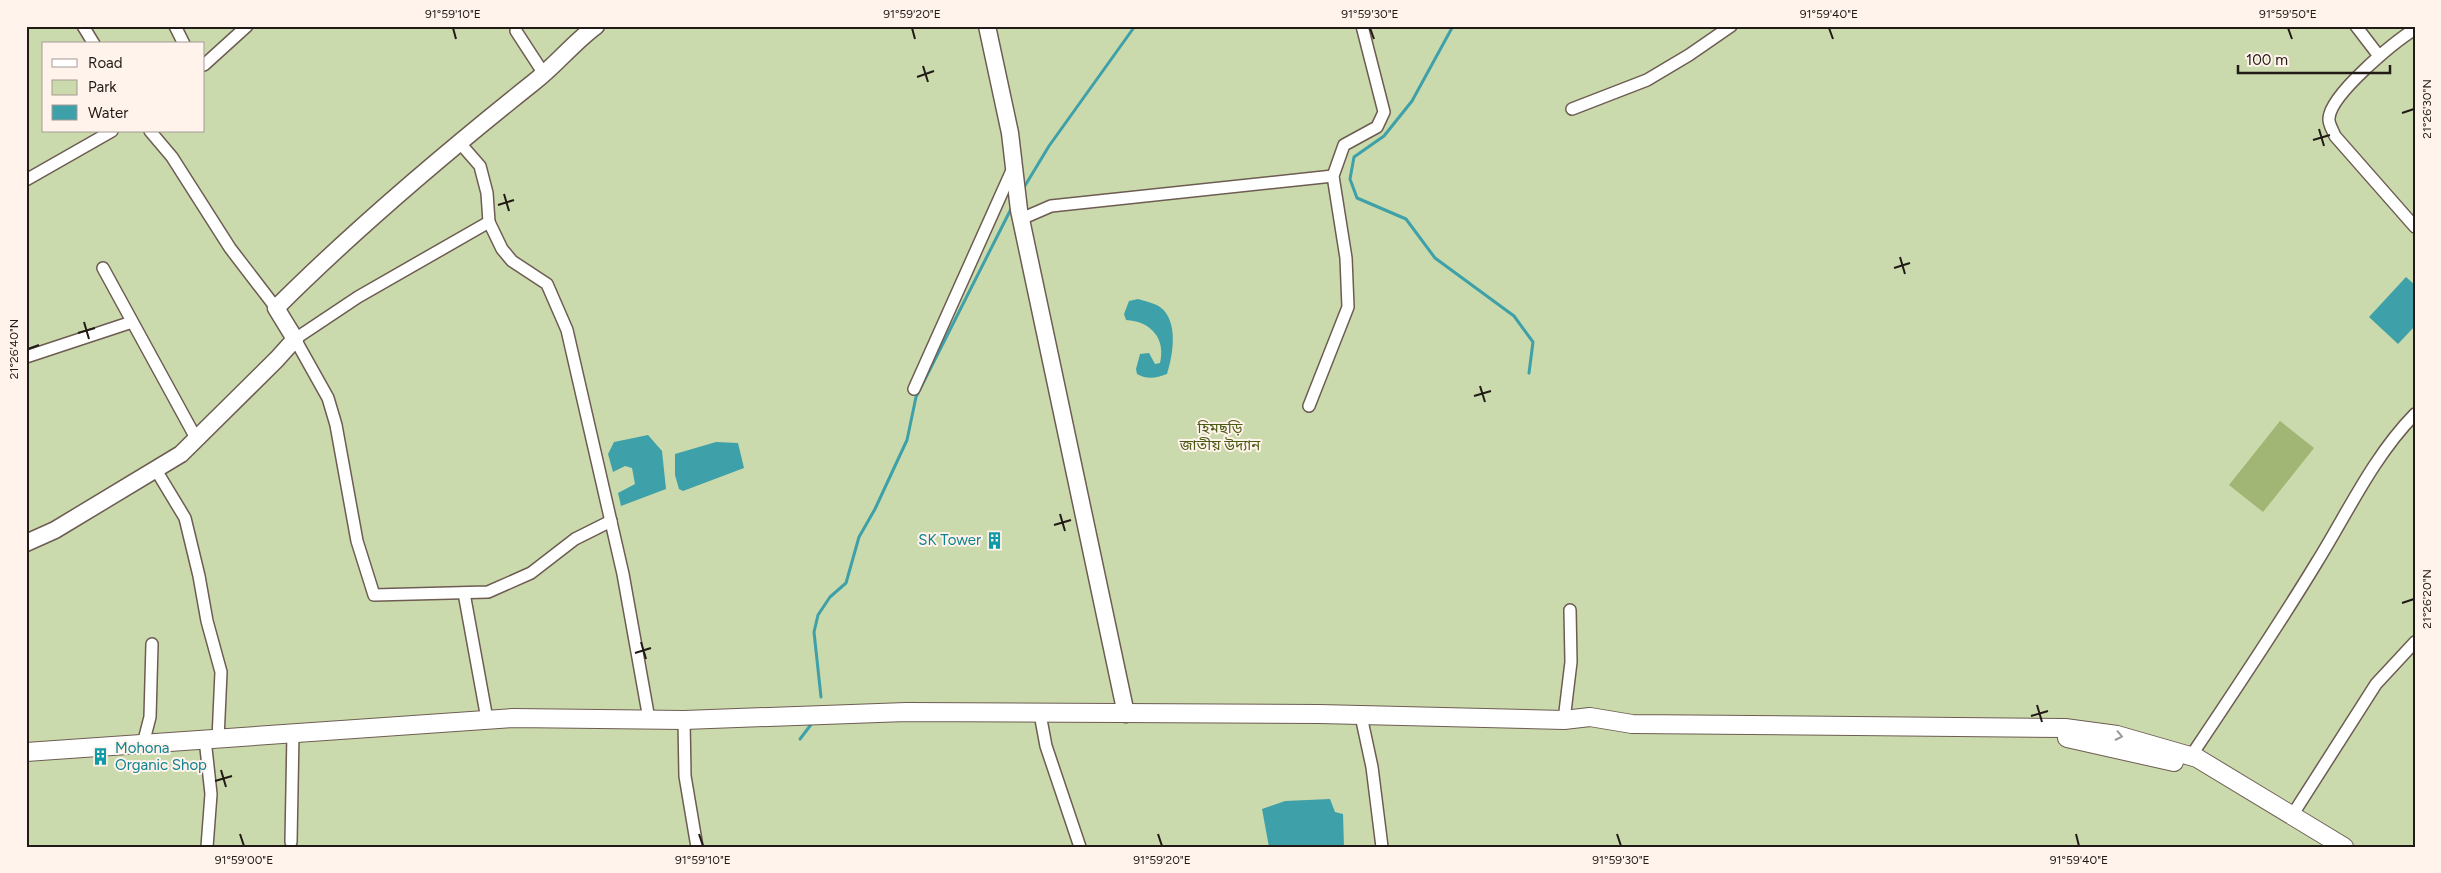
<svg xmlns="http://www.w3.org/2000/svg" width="2441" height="873" font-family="Figtree,'Noto Sans Bengali',sans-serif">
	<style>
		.green { fill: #cbdaac; fill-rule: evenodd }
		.forest { fill: #a1b574 }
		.water { fill: #3ea0a8 }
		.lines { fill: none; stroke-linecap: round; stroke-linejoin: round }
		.stream { stroke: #3ea0a8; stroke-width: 3 }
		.street-casing { stroke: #6d5c52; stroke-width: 14 }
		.secondary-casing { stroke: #6d5c52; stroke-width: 19 }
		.primary-casing { stroke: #6d5c52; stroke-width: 20 }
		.street { stroke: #fff; stroke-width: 11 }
		.secondary { stroke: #fff; stroke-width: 16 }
		.primary { stroke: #fff; stroke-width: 18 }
		.oneway { stroke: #9b9896 }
		.ticks { fill: none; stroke: #211a16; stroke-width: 2 }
		.labels { text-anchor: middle; stroke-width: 4; stroke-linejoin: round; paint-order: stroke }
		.park-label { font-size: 15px; fill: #495b14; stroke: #fff3eb }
		.culture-label { font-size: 15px; fill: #0d838f; stroke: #fff3eb; text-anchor: end }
		.neatline { fill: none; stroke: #211a16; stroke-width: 2 }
		.ticks-label { font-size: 12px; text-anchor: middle; fill: #211a16 }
	</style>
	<rect width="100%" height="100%" fill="#f8e4d8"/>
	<path class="green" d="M26 26H2415V847H26ZM44 44H204V131H44Z"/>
	<polygon class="forest" points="2280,421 2314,448 2263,512 2229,485"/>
	<g class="water">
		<polygon points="2406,277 2415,285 2415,326 2398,344 2369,317"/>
		<path d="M1138 299C1144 301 1154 303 1160 307 1179 321 1173 355 1167 374 1156 378 1148 380 1137 374L1136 369 1140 354 1149 353 1155 364 1160 363C1166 339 1151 321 1126 320L1124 314 1129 301Z"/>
		<polygon points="648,435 662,451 666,489 621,506 618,493 635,484 632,468 625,466 613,472 608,454 614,442"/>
		<polygon points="716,442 738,443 744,468 683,491 679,489 675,475 675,454"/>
		<polygon points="1330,799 1335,812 1343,814 1344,847 1269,847 1262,809 1285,801"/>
	</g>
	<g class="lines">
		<g class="stream">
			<polyline points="1453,26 1412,101 1384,136 1354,157 1350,179 1357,198 1406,219 1435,258 1514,316 1533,342 1529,373"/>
			<polyline points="1023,189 1049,146 1135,26"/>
			<polyline points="821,697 814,632 818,615 830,597 846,583 859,537 875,509 907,440 916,397 1012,207"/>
			<polyline points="800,739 813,722"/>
		</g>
		<defs>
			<g id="street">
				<polyline points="83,26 94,44"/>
				<polyline points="175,26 184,44"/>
				<polyline points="2356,26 2379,56"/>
				<path d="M2415 29C2394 42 2331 94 2329 118 2328 123 2333 131 2335 136L2415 227"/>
				<polyline points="516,31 544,74"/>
				<polyline points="204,65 247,26"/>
				<polyline points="1572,109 1647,80 1689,55 1731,26"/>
				<polyline points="150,131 172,157 230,248 276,308"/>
				<polyline points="459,142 480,166 487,193 489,222 502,249 512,261 547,284 567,330 623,574 649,719"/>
				<polyline points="26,180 112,131"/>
				<polyline points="1021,219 1051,206 1333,176"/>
				<polyline points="489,222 358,297 295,339 328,398 336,425 357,541 374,595 488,592 531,573 575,539 611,521"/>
				<polyline points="103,268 197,440"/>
				<polyline points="26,357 132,322"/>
				<polyline points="914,389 1013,168"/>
				<polyline points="1309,406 1348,307 1346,258 1333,176 1344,145 1377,127 1384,112 1362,26"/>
				<polyline points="156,470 185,518 199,576 207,621 221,672 218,739"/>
				<polyline points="464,593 487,719"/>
				<polyline points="1040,714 1046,746 1080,847"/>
				<polyline points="1361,716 1372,767 1382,847"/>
				<polyline points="684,720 685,776 697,847"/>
				<polyline points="1564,720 1571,662 1570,610"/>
				<polyline points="205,739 211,794 207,847"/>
				<polyline points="143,744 150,717 152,644"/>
				<path d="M2191 756C2234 692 2277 628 2317 562 2348 512 2373 457 2415 414"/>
				<polyline points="2293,814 2376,684 2415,642"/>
				<polyline points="291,842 293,733"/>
			</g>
			<g id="secondary">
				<polyline points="987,26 1010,133 1019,210 1126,714"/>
				<path d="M26 543 55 530 181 454 277 359 295 339 276 308C357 227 445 153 534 82 556 65 574 42 596 26"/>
			</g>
			<g id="primary">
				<polyline points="2067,738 2174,762"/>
				<polyline points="26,752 513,718 684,720 906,712 1319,714 1564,720 1590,717 1632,724 2065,728 2117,735 2197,758 2344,847"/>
			</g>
		</defs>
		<use href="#street" class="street-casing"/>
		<use href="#secondary" class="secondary-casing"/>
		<use href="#primary" class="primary-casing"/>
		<use href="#street" class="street"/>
		<use href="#secondary" class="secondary"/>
		<use href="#primary" class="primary"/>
	</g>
	<defs><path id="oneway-chevron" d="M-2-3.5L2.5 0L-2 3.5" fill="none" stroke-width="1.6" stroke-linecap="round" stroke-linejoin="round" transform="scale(1.25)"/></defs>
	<use class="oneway" href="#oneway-chevron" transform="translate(2119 736) rotate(12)"/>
	<path class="ticks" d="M453 28 456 39M912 28 915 39M1370 28 1374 39M1829 28 1833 39M2288 28 2292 39M923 66 928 82M917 77 934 71M2402 113 2414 109M2319 129 2324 146M2313 140 2330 135M504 194 509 211M498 205 514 200M1900 257 1905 274M1894 268 1910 263M84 322 89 339M78 333 95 328M28 349 39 345M1480 386 1485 402M1474 396 1491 391M1060 514 1065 531M1054 525 1071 520M2402 603 2414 599M641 642 646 659M635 653 651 648M2037 705 2042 722M2031 716 2048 711M221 770 226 787M215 781 232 776M240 834 244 846M699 834 703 846M1158 834 1162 846M1617 834 1621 846M2076 834 2079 846"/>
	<defs>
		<symbol id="building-bare" viewBox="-9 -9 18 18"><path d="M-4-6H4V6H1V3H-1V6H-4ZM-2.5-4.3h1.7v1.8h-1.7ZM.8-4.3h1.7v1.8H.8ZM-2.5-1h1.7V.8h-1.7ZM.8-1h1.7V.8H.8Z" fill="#0f9aa8" stroke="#fff3eb" stroke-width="2.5" paint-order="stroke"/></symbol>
	</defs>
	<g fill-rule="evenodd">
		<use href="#building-bare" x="982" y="528" width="25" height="25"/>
		<use href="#building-bare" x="88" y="744" width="25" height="25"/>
	</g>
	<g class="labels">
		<g class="park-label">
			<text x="1220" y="433">হিমছড়ি<tspan x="1220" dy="17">জাতীয় উদ্যান</tspan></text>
		</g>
		<g class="culture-label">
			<text x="981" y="545">SK Tower</text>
			<text x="115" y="753" text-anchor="start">Mohona<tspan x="115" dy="17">Organic Shop</tspan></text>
		</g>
	</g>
	<rect width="2441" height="873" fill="none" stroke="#fff3eb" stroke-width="55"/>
	<rect x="42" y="42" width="162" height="90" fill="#fff3eb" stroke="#a69c96"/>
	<rect x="52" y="59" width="25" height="8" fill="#ffffff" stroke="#a69c96"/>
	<text x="88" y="68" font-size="15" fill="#211a16">Road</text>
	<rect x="52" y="80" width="25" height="15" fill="#cbdaac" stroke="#a69c96"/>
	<text x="88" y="92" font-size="15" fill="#211a16">Park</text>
	<rect x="52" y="105" width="25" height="15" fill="#3ea0a8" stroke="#a69c96"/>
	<text x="88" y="118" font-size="15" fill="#211a16">Water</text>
	<path d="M2238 65v8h152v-8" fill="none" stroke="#211a16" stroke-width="2.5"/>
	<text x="2246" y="65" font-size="15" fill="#211a16" stroke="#fff3eb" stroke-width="4" paint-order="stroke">100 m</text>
	<rect x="28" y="28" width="2386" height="818" class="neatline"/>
	<g class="ticks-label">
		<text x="453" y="18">91°59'10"E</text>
		<text x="912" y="18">91°59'20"E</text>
		<text x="1370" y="18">91°59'30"E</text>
		<text x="1829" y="18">91°59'40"E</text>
		<text x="2288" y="18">91°59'50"E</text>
		<text transform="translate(2427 109) rotate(-90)" y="4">21°26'30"N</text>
		<text transform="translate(14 349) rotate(-90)" y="4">21°26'40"N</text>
		<text transform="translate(2427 599) rotate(-90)" y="4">21°26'20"N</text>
		<text x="244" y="864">91°59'00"E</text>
		<text x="703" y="864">91°59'10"E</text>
		<text x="1162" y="864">91°59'20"E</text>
		<text x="1621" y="864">91°59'30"E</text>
		<text x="2079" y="864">91°59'40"E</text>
	</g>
</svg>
